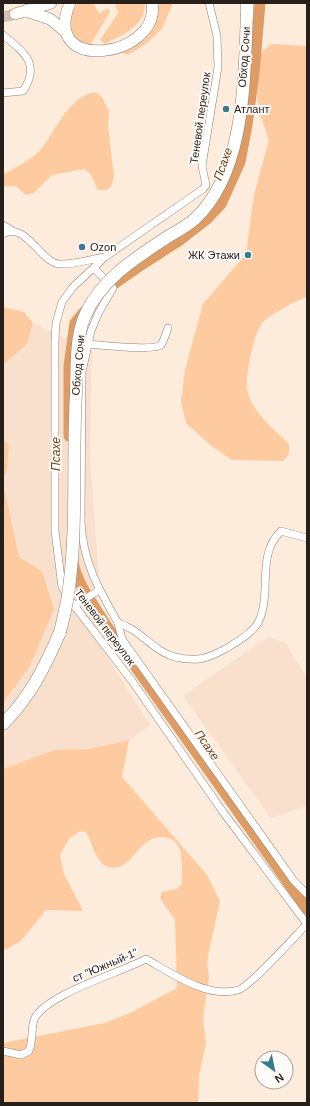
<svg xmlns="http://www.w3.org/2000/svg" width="310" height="1106" font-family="Arial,sans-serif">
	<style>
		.built { fill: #f9e0cc }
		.green { fill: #fecba1 }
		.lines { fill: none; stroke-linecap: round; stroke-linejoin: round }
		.river { stroke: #de9b63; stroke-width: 11 }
		.primary-tunnel { stroke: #d2c2b5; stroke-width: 11; stroke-dasharray: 11 5.5; stroke-linecap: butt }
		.minor-casing { stroke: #948376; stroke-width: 8 }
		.primary-casing { stroke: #948376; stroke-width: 12 }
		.trunk-casing { stroke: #948376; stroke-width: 13 }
		.minor { stroke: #fff; stroke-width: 7 }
		.primary { stroke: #fff; stroke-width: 11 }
		.trunk { stroke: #fff; stroke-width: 12 }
		.trunk-bridge-casing { stroke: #948376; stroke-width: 13; stroke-linecap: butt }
		.trunk-bridge { stroke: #fff; stroke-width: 12 }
		.poi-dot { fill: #387b8c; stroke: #fffbf8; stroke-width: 1.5 }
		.labels { text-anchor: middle; stroke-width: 4; stroke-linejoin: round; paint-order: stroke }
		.street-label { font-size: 11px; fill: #261f1a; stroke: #fffbf8 }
		.poi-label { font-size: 11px; fill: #261f1a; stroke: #fffbf8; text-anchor: start }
		.water-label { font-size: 12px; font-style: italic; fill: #70441a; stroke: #fffbf8 }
	</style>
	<rect width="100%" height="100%" fill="#fdebdc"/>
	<g class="built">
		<polygon points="33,323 92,351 90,457 98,567 97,641 150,725 129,740 89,749 54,750 3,769 3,703 30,666 42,571 19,557 7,506 3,484 3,477 7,472 6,440 3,439 3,365 27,344"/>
		<polygon points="268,637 286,643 307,679 307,806 271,818 183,696"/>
	</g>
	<g class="green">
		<path d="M78 3H93L99 14 108 8 110 12 89 47C69 39 64 20 78 3Z"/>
		<path d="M115 3H145C146 26 122 35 105 44L100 40 118 13Z"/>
		<polygon points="159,3 173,3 162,29 147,43 128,55 119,51 155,23"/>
		<path d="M272 44 307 46V297C298 299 268 316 262 323 254 334 245 375 247 389 250 410 274 430 289 444V454L283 461 232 460 209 444 186 423 181 402 185 370 203 304 246 254 254 195 269 140 259 111 254 75 262 51Z"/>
		<path d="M95 92 102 97 109 111 108 126 114 176 112 185 107 190H98L91 175 85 169 52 175 34 193 26 195 16 186H3V175C17 166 35 159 45 144 59 124 69 98 95 92Z"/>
		<polygon points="3,307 24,312 33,323 27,344 3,365"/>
		<polygon points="3,439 9,444 7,472 3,477"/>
		<polygon points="3,484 19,557 42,571 54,609 30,666 3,703"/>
		<path d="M129 740 122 777 207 875 220 901 207 961 209 978 203 1018 206 1044 199 1076 198 1103H3V1043L105 1023 130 1013 177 988 175 920C170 911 164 906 160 897L162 892 176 889 182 884C181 868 186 843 168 838 139 830 133 874 109 867 96 864 92 842 86 832L80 831 69 839 60 855 64 874 83 911 46 910 21 941 3 951V769L54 750 89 749Z"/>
	</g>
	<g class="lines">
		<g class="river">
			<polyline points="104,291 141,265 180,240 207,219 221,204 240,162 247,125 254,73 260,3"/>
			<polyline points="69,436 69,366 75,323 85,311"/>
			<path d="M73 561C76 583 94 605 106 625L307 909"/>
		</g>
		<polyline class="primary-tunnel" points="3,17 15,14"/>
		<defs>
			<g id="minor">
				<polyline points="209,3 217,36 218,67 202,166 206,185 203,189 105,257 73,287 62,302 56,323 55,341 55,531 62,587 70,600 132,681 223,812 307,924"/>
				<path d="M3 35C24 52 41 64 23 91L3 93"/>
				<polyline points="3,225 13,231"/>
				<path d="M3 234C26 221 40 262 59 264 74 265 91 259 105 257"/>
				<path d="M94 268 113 288 99 312 91 331 82 372 81 522C83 562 98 588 118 623 140 629 154 652 175 657 197 662 207 659 227 648 238 641 253 633 259 621 272 592 256 555 281 531L307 538"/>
				<path d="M87 344C99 345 154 351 161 345 164 341 166 333 168 328"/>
				<polyline points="74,606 99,590"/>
				<polyline points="118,623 122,639 294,881 307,894"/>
				<path d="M3 1051 21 1055 29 1051C33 1041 31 1030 34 1020 43 995 122 972 146 959 171 973 208 999 238 990 250 987 295 936 307 924"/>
			</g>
			<g id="primary">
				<path d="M70 3C39 75 161 58 152 3"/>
				<polyline points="26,11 50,19 66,32"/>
				<polyline points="15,14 51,3"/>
			</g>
			<g id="trunk">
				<polyline points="247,14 247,3"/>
				<path d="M3 724C30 697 45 667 60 632"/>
			</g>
		</defs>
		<use href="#minor" class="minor-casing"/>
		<use href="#primary" class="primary-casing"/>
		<use href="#trunk" class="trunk-casing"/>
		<use href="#minor" class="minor"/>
		<use href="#primary" class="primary"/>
		<use href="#trunk" class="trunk"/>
		<defs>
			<path id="trunk-bridge" d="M60 632C63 620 66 608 68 595 78 528 72 460 76 393 77 369 75 341 84 318 99 280 137 257 169 236 178 231 188 225 195 219 246 171 244 78 247 14"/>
		</defs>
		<use href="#trunk-bridge" class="trunk-bridge-casing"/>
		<use href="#trunk-bridge" class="trunk-bridge"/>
	</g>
	<g class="poi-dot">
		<circle cx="226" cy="109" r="4"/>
		<circle cx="82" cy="247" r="4"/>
		<circle cx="248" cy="255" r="4"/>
	</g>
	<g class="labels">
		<g class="street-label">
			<text transform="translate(244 57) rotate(-86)" y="4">Обход Сочи</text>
			<text transform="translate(200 118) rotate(-82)" y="4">Теневой переулок</text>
			<text transform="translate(78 365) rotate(-85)" y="4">Обход Сочи</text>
			<text transform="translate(105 627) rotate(53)" y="4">Теневой переулок</text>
			<text transform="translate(105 965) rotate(-23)" y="4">ст "Южный-1"</text>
		</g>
		<g class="poi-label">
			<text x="234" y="113">Атлант</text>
			<text x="90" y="251">Ozon</text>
			<text x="240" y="259" text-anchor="end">ЖК Этажи</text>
		</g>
		<g class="water-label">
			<text transform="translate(223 164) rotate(-70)" y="4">Псахе</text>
			<text transform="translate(56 454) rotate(-90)" y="4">Псахе</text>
			<text transform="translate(207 745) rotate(55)" y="4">Псахе</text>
		</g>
	</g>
	<rect width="310" height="1106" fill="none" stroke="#261f1a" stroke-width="8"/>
	<g transform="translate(274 1070) rotate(147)"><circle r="19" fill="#fffbf8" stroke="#a8a39f"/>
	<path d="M0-3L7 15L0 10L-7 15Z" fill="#387b8c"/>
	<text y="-6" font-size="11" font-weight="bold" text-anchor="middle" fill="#261f1a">N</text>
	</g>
</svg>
